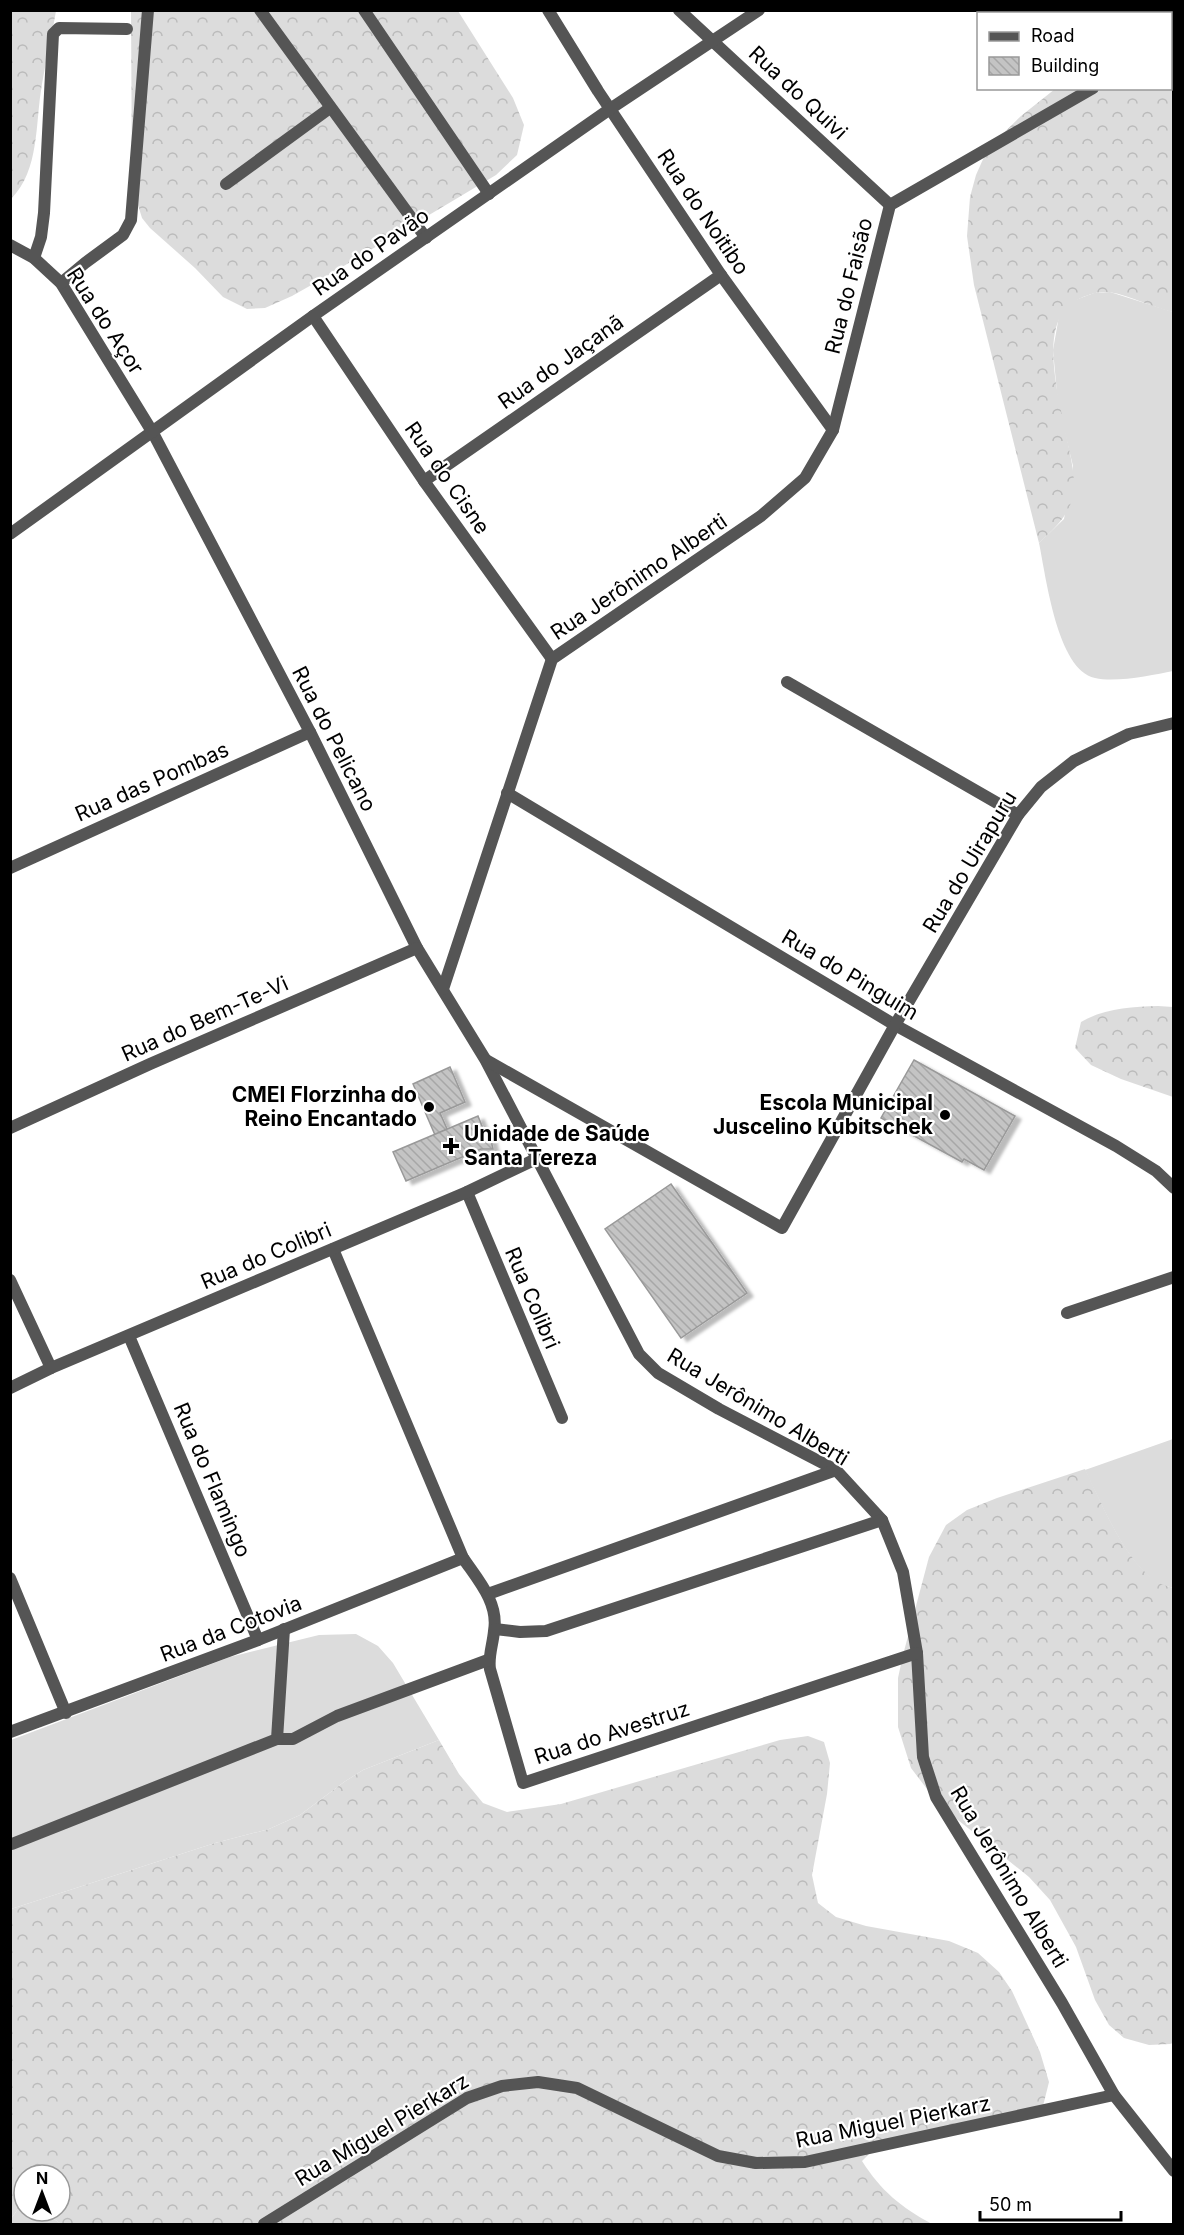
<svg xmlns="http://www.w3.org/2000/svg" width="1184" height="2235" font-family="Inter,sans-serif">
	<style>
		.grass { fill: #dcdcdc }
		.forest { fill: url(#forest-crowns) }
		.building { fill: url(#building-back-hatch); stroke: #999; stroke-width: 1.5; filter: url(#shadow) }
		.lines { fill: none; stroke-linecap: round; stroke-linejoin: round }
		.street { stroke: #555; stroke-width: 12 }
		.poi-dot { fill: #000; stroke: #fff; stroke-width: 2 }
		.labels { text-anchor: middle; stroke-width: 4.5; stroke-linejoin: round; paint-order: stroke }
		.street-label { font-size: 21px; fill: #000; stroke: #fff }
		.poi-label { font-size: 21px; font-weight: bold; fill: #000; stroke: #fff; text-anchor: end }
	</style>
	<defs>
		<pattern id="forest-crowns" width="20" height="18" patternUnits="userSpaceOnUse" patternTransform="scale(1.5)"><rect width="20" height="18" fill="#dcdcdc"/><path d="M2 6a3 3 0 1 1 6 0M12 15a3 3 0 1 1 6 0" fill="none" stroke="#bbb"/></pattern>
		<pattern id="building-back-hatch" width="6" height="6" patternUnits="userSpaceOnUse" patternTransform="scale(1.5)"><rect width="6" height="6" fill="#c4c4c4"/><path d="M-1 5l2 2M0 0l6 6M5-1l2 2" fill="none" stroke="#a7a7a7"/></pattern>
		<filter id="shadow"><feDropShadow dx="6" dy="3.5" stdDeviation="1.5" flood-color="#0004"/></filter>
	</defs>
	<rect width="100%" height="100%" fill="#fff"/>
	<g class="grass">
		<path d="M1110 292 1173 312V671C1153 675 1116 683 1095 678 1057 670 1046 576 1039 543L1064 519 1073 466 1058 404 1053 350 1059 316 1070 302 1094 293Z"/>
		<path d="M1173 1439V1588C1168 1586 1161 1585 1156 1582 1124 1560 1102 1504 1085 1470Z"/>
		<polygon points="356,1634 378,1646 393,1663 439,1740 363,1770 344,1782 300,1815 269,1829 215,1843 11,1909 11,1740 230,1657 319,1635"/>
		<polygon points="24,2200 24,2211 43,2211 61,2224 11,2224 11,2219"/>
	</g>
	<g class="forest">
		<path d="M11 11H56C52 35 46 60 42 84 35 123 40 170 11 199Z"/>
		<polygon points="131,11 458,11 513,98 524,125 517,155 496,175 322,279 292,296 265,308 247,309 223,297 195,268 150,228 142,218 132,186"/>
		<path d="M1069 11H1173V312C1154 308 1124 293 1107 292 1097 292 1090 294 1081 298 1022 322 1076 441 1074 487 1073 512 1056 527 1039 543L974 285 967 236 970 197 976 175 988 148 1021 116 1055 89 1170 88V14H1071Z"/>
		<path d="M1158 1006 1173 1007V1097L1121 1079 1091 1065 1075 1048 1081 1022C1105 1008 1131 1007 1158 1006Z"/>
		<path d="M1085 1469C1102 1503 1124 1560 1156 1581 1161 1585 1168 1586 1173 1588V2043L1170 2044 1149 2045 1124 2038 1109 2025 1095 2000 1076 1947 1050 1900 1029 1877 953 1816 930 1793 911 1768 898 1727V1678L903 1655 929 1557 946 1525 967 1510 997 1498Z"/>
		<path d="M808 1736 824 1742 830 1763 827 1794 812 1875 818 1903 836 1917 866 1926 949 1941 978 1953 999 1972 1012 1991 1040 2052 1049 2082 1042 2110 875 2148 862 2161C881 2191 901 2207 932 2224H61L43 2211H60V2175H24V2200L11 2219V1909L215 1843 269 1829 300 1815 344 1782 363 1770 439 1740 459 1774 483 1803 507 1812 561 1804 780 1740Z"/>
	</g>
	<g class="building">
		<polygon points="914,1060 1015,1116 984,1170 964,1159 962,1162 881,1118"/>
		<polygon points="450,1067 465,1102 440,1113 447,1129 435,1135 413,1084"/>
		<polygon points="478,1116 484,1131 490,1136 493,1149 481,1149 406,1181 393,1152"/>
		<polygon points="671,1184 747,1293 681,1338 605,1229"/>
	</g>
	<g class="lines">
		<g class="street">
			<polyline points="260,10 426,238"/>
			<polyline points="364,10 489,194"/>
			<polyline points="548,10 598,91 721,275 833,430"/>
			<polyline points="679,10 890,205"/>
			<polyline points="1170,44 1174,42"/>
			<polyline points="226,184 330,108"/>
			<polyline points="10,245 34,258 61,283 153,433 310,732 417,948 485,1059 639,1354 658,1373 719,1409 836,1470 882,1520 903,1572 917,1653 923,1757 936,1797 1062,2003 1114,2095 1174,2171"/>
			<polyline points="34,258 41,237 44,213 53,34 59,28 127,29"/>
			<polyline points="61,283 85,263 123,235 131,220 148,10"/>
			<polyline points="313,316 424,481 552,659"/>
			<polyline points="424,481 721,275"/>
			<polyline points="10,534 313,316 610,109 759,10"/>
			<polyline points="787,682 1018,815"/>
			<polyline points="507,793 895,1025 1116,1146 1156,1171 1174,1188"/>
			<polyline points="10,868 310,732"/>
			<polyline points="443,989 552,659 761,516 805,478 833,430 890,205 1093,88"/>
			<polyline points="486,1060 782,1228 895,1025 1018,815 1041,787 1074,761 1129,734 1174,723"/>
			<polyline points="10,1128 150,1064 417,948"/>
			<polyline points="467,1192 562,1418"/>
			<path d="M333 1249 463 1558C478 1580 499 1603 494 1631 493 1644 488 1656 490 1669L523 1783 917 1653"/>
			<polyline points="10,1280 51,1368"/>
			<polyline points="1067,1313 1174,1277"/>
			<polyline points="129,1336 258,1640"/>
			<polyline points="10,1388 51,1368 467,1192 536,1159"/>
			<polyline points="10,1578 66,1713"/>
			<polyline points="488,1594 836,1470"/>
			<polyline points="495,1629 520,1632 546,1631 882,1520"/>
			<polyline points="10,1732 258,1640 463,1558"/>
			<polyline points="277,1739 293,1739 337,1716 488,1660"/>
			<polyline points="12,1844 277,1739 284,1629"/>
			<polyline points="264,2224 467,2098 502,2086 538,2082 577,2088 718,2156 756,2163 805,2162 1114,2095"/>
		</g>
	</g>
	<g class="poi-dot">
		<circle cx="429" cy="1107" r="6"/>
		<circle cx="945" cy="1115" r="6"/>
		<path d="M448 1137h6v6h6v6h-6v6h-6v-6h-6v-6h6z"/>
	</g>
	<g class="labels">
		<g class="street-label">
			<text transform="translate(798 93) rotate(43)" y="7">Rua do Quivi</text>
			<text transform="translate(703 212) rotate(56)" y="7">Rua do Noitibo</text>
			<text transform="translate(371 252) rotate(-35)" y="7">Rua do Pavão</text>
			<text transform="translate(849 286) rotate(-76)" y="7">Rua do Faisão</text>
			<text transform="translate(105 321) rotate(57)" y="7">Rua do Açor</text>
			<text transform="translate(561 362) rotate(-35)" y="7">Rua do Jaçanã</text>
			<text transform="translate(447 478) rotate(55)" y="7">Rua do Cisne</text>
			<text transform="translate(639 577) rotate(-34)" y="7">Rua Jerônimo Alberti</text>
			<text transform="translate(334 739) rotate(63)" y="7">Rua do Pelicano</text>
			<text transform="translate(152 782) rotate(-24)" y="7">Rua das Pombas</text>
			<text transform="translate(970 862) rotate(-59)" y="7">Rua do Uirapuru</text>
			<text transform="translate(850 975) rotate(31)" y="7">Rua do Pinguim</text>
			<text transform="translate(205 1019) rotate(-24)" y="7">Rua do Bem-Te-Vi</text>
			<text transform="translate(266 1256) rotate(-23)" y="7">Rua do Colibri</text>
			<text transform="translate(532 1298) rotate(67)" y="7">Rua Colibri</text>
			<text transform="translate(758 1407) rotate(31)" y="7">Rua Jerônimo Alberti</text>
			<text transform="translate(212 1480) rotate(67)" y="7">Rua do Flamingo</text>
			<text transform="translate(231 1629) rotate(-21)" y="7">Rua da Cotovia</text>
			<text transform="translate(612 1733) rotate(-18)" y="7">Rua do Avestruz</text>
			<text transform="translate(1009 1877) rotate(59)" y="7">Rua Jerônimo Alberti</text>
			<text transform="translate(893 2122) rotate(-11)" y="7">Rua Miguel Pierkarz</text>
			<text transform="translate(382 2130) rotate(-31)" y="7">Rua Miguel Pierkarz</text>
		</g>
		<g class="poi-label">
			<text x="417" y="1102">CMEI Florzinha do<tspan x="417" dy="24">Reino Encantado</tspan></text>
			<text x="933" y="1110">Escola Municipal<tspan x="933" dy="24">Juscelino Kubitschek</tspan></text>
			<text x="464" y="1141" text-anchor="start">Unidade de Saúde<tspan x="464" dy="24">Santa Tereza</tspan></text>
		</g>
	</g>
	<rect width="1184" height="2235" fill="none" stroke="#000000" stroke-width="24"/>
	<rect x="977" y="12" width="195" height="78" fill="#ffffff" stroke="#999999" stroke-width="1.5"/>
	<rect x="989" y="32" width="30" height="9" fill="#555555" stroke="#999999" stroke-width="1.5"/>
	<text x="1031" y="42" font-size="18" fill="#000000">Road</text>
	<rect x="989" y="57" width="30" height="18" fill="url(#building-back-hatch)" stroke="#999999" stroke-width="1.5"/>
	<text x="1031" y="72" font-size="18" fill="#000000">Building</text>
	<g transform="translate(42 2193)"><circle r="28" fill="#ffffff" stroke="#999999" stroke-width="1.5"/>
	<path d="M0-4.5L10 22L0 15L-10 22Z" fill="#000000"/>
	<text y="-9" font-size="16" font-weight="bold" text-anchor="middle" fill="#000000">N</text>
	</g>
	<path d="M980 2211v9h141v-9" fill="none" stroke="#000000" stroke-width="3"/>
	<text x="989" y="2211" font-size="18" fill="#000000" stroke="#ffffff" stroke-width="4.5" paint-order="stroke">50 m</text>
</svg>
